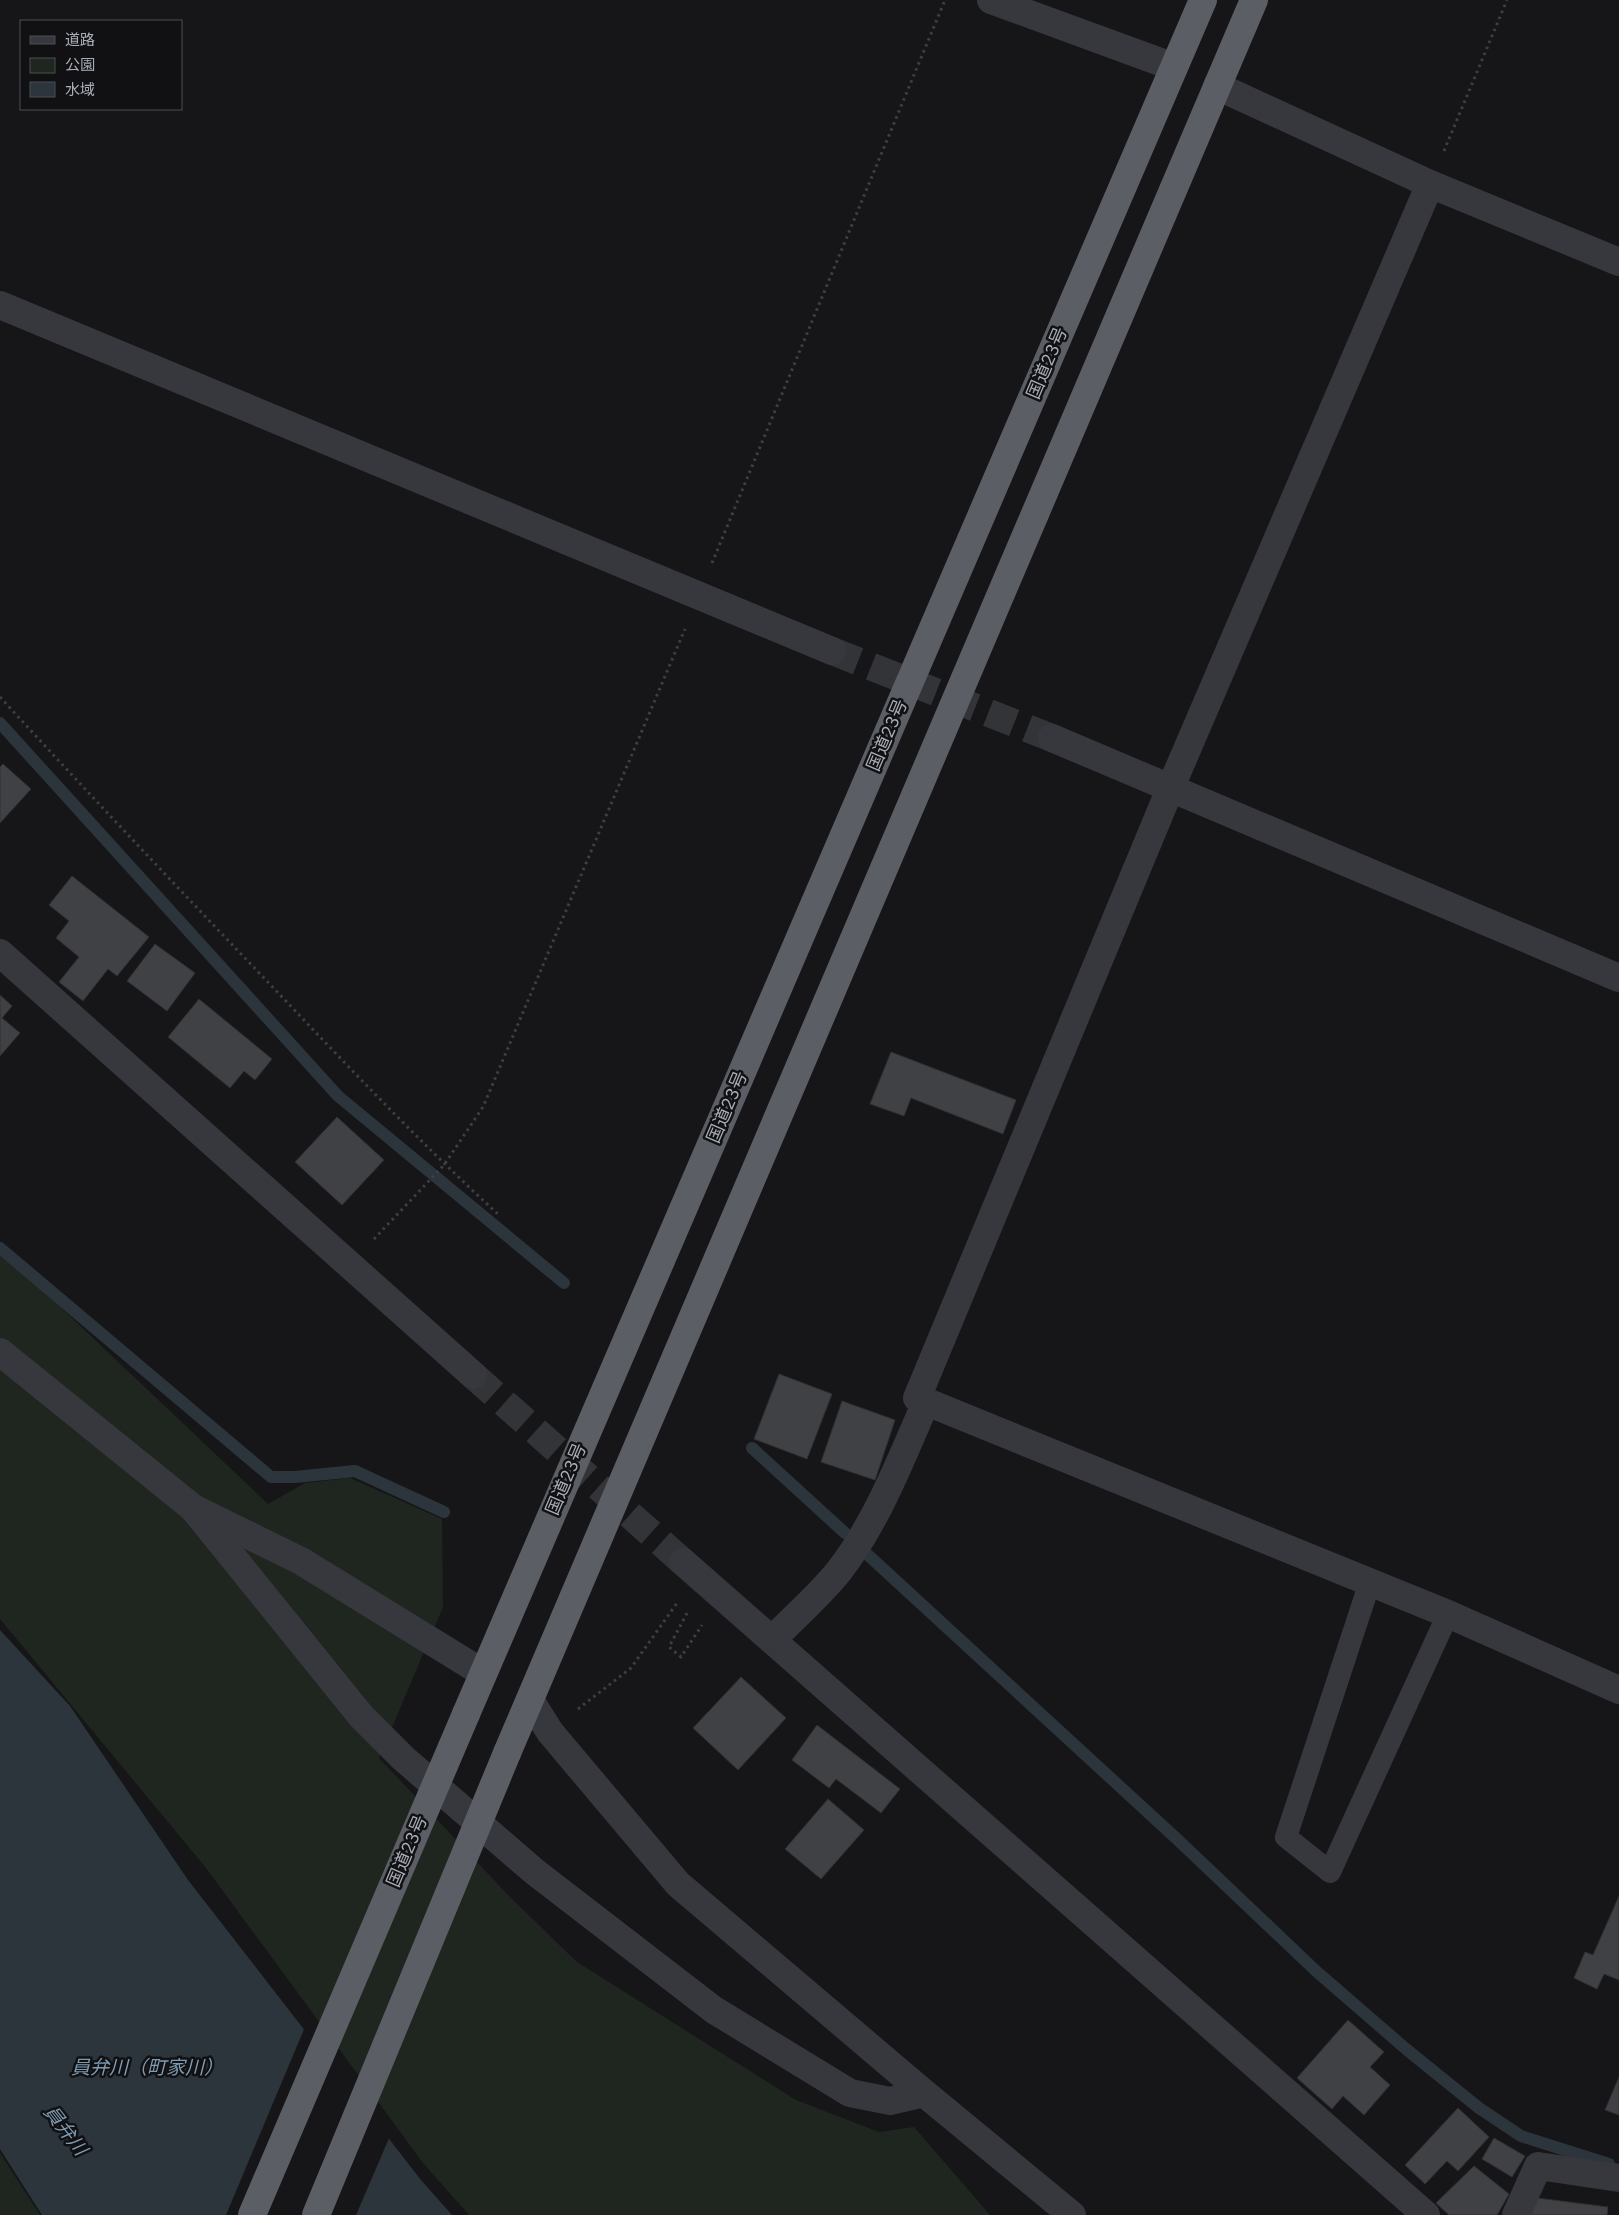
<svg xmlns="http://www.w3.org/2000/svg" width="1619" height="2215" font-family="'IBM Plex Sans','Noto Sans JP',sans-serif">
	<style>
		.green { fill: #1e261f }
		.water { fill: #2c353c }
		.pier { fill: #161618 }
		.lines { fill: none; stroke-linecap: round; stroke-linejoin: round }
		.stream { stroke: #2c353c; stroke-width: 12 }
		.building { fill: #404145; stroke: #303034 }
		.minor-tunnel { stroke: #333438; stroke-width: 28; stroke-dasharray: 28 14; stroke-linecap: butt }
		.path { stroke: #3d3f44; stroke-width: 3; stroke-dasharray: 2.5 4; stroke-linecap: butt }
		.service { stroke: #37383d; stroke-width: 22 }
		.minor { stroke: #37383d; stroke-width: 28 }
		.trunk { stroke: #5b5e65; stroke-width: 28 }
		.trunk-bridge { stroke: #5b5e65; stroke-width: 28 }
		.labels { text-anchor: middle; stroke-width: 5; stroke-linejoin: round; paint-order: stroke }
		.street-label { font-size: 18px; fill: #a8adb8; stroke: #111113 }
		.water-label { font-size: 19px; font-style: italic; fill: #7f9bb3; stroke: #111113 }
	</style>
	<rect width="100%" height="100%" fill="#161618"/>
	<g class="green">
		<polygon points="0,1255 53,1300 268,1504 305,1483 350,1478 442,1519 443,1607 379,1758 511,1898 577,1962 796,2100 879,2132 914,2127 990,2215 469,2215 423,2163 206,1868 0,1619"/>
		<polygon points="0,2153 40,2215 0,2215"/>
	</g>
	<polygon class="water" points="0,1630 70,1706 188,1880 421,2180 452,2215 42,2215 0,2149"/>
	<polygon class="pier" points="305,2027 390,2136 356,2215 226,2215"/>
	<g class="lines">
		<g class="stream">
			<polyline points="0,723 338,1096 564,1283"/>
			<polyline points="0,1248 271,1477 295,1477 355,1471 444,1512"/>
			<polyline points="752,1448 845,1533"/>
			<polyline points="868,1555 1178,1840 1316,1971 1406,2049 1479,2108 1521,2136 1609,2164"/>
		</g>
	</g>
	<g class="building">
		<polygon points="3,764 31,789 0,823 0,767"/>
		<polygon points="72,876 149,937 117,976 108,969 83,1001 59,982 79,957 56,938 69,921 49,905"/>
		<polygon points="155,944 195,973 167,1011 127,981"/>
		<polygon points="0,995 12,1006 2,1018 20,1033 0,1056"/>
		<polygon points="199,999 272,1059 255,1080 244,1071 230,1088 168,1037"/>
		<polygon points="891,1052 1016,1100 1003,1134 911,1098 904,1116 870,1104"/>
		<polygon points="337,1117 384,1160 342,1205 295,1162"/>
		<polygon points="779,1374 832,1394 807,1459 754,1439"/>
		<polygon points="842,1401 895,1420 875,1480 821,1462"/>
		<polygon points="741,1677 786,1718 738,1770 693,1728"/>
		<polygon points="817,1725 900,1789 881,1813 836,1779 829,1788 792,1760"/>
		<polygon points="828,1799 864,1830 821,1879 785,1849"/>
		<polygon points="1619,1896 1619,1980 1604,1974 1597,1989 1574,1978 1585,1952 1593,1955"/>
		<polygon points="1348,2020 1384,2052 1370,2067 1390,2085 1364,2115 1343,2096 1332,2109 1297,2078"/>
		<polygon points="1619,2077 1619,2115 1605,2110"/>
		<polygon points="1458,2108 1489,2137 1458,2171 1447,2161 1425,2184 1405,2165"/>
		<polygon points="1494,2138 1525,2156 1512,2177 1482,2159"/>
		<polygon points="1474,2166 1509,2194 1497,2215 1449,2215 1436,2203"/>
		<polygon points="1529,2197 1608,2207 1607,2215 1527,2215"/>
	</g>
	<g class="lines">
		<g class="minor-tunnel">
			<polyline points="832,651 1052,738"/>
			<polyline points="473,1375 683,1562"/>
		</g>
		<g class="path">
			<polyline points="1444,151 1507,0"/>
			<polyline points="712,563 945,0"/>
			<path d="M0 697C87 792 175 885 264 978 341 1059 417 1140 499 1215"/>
			<polyline points="374,1239 444,1165 483,1107 685,629"/>
			<polyline points="687,1613 669,1647 681,1657 702,1625"/>
			<polyline points="578,1709 631,1668 677,1603"/>
		</g>
		<polyline class="service" points="1370,1582 1286,1837 1330,1872 1448,1614"/>
		<g class="minor">
			<polyline points="991,0 1174,67"/>
			<polyline points="1217,86 1430,184 1619,262"/>
			<polyline points="1430,184 1170,789 917,1398 1448,1614 1619,1690"/>
			<polyline points="0,305 832,651"/>
			<polyline points="1052,738 1619,978"/>
			<polyline points="0,953 473,1375"/>
			<polyline points="0,1352 193,1508 301,1561 483,1673"/>
			<polyline points="193,1508 361,1716 403,1758 535,1872 714,2010 850,2093 890,2101 924,2093"/>
			<polyline points="683,1562 1426,2215"/>
			<path d="M772 1640C794 1617 819 1596 839 1571 877 1522 901 1459 926 1402"/>
			<polyline points="530,1700 550,1732 678,1884 924,2093 1072,2215"/>
			<polyline points="1516,2215 1538,2166 1619,2178"/>
		</g>
		<g class="trunk">
			<polyline points="466,1714 1203,0"/>
			<polyline points="507,1753 1254,0"/>
		</g>
		<g class="trunk-bridge">
			<polyline points="252,2215 466,1714"/>
			<polyline points="316,2215 507,1753"/>
		</g>
	</g>
	<g class="labels">
		<g class="street-label">
			<text transform="translate(1047 363) rotate(-67)" y="6">国道23号</text>
			<text transform="translate(887 735) rotate(-67)" y="6">国道23号</text>
			<text transform="translate(727 1107) rotate(-67)" y="6">国道23号</text>
			<text transform="translate(566 1479) rotate(-67)" y="6">国道23号</text>
			<text transform="translate(407 1851) rotate(-67)" y="6">国道23号</text>
		</g>
		<g class="water-label">
			<text x="147" y="2074">員弁川（町家川）</text>
			<text transform="translate(66 2130) rotate(52)" y="7">員弁川</text>
		</g>
	</g>
	<rect x="20" y="20" width="162" height="90" fill="#111113" stroke="#4d4f55"/>
	<rect x="30" y="36" width="25" height="8" fill="#37383d" stroke="#4d4f55"/>
	<text x="65" y="45" font-size="15" fill="#a8adb8">道路</text>
	<rect x="30" y="58" width="25" height="15" fill="#1e261f" stroke="#4d4f55"/>
	<text x="65" y="70" font-size="15" fill="#a8adb8">公園</text>
	<rect x="30" y="82" width="25" height="15" fill="#2c353c" stroke="#4d4f55"/>
	<text x="65" y="95" font-size="15" fill="#a8adb8">水域</text>
</svg>
